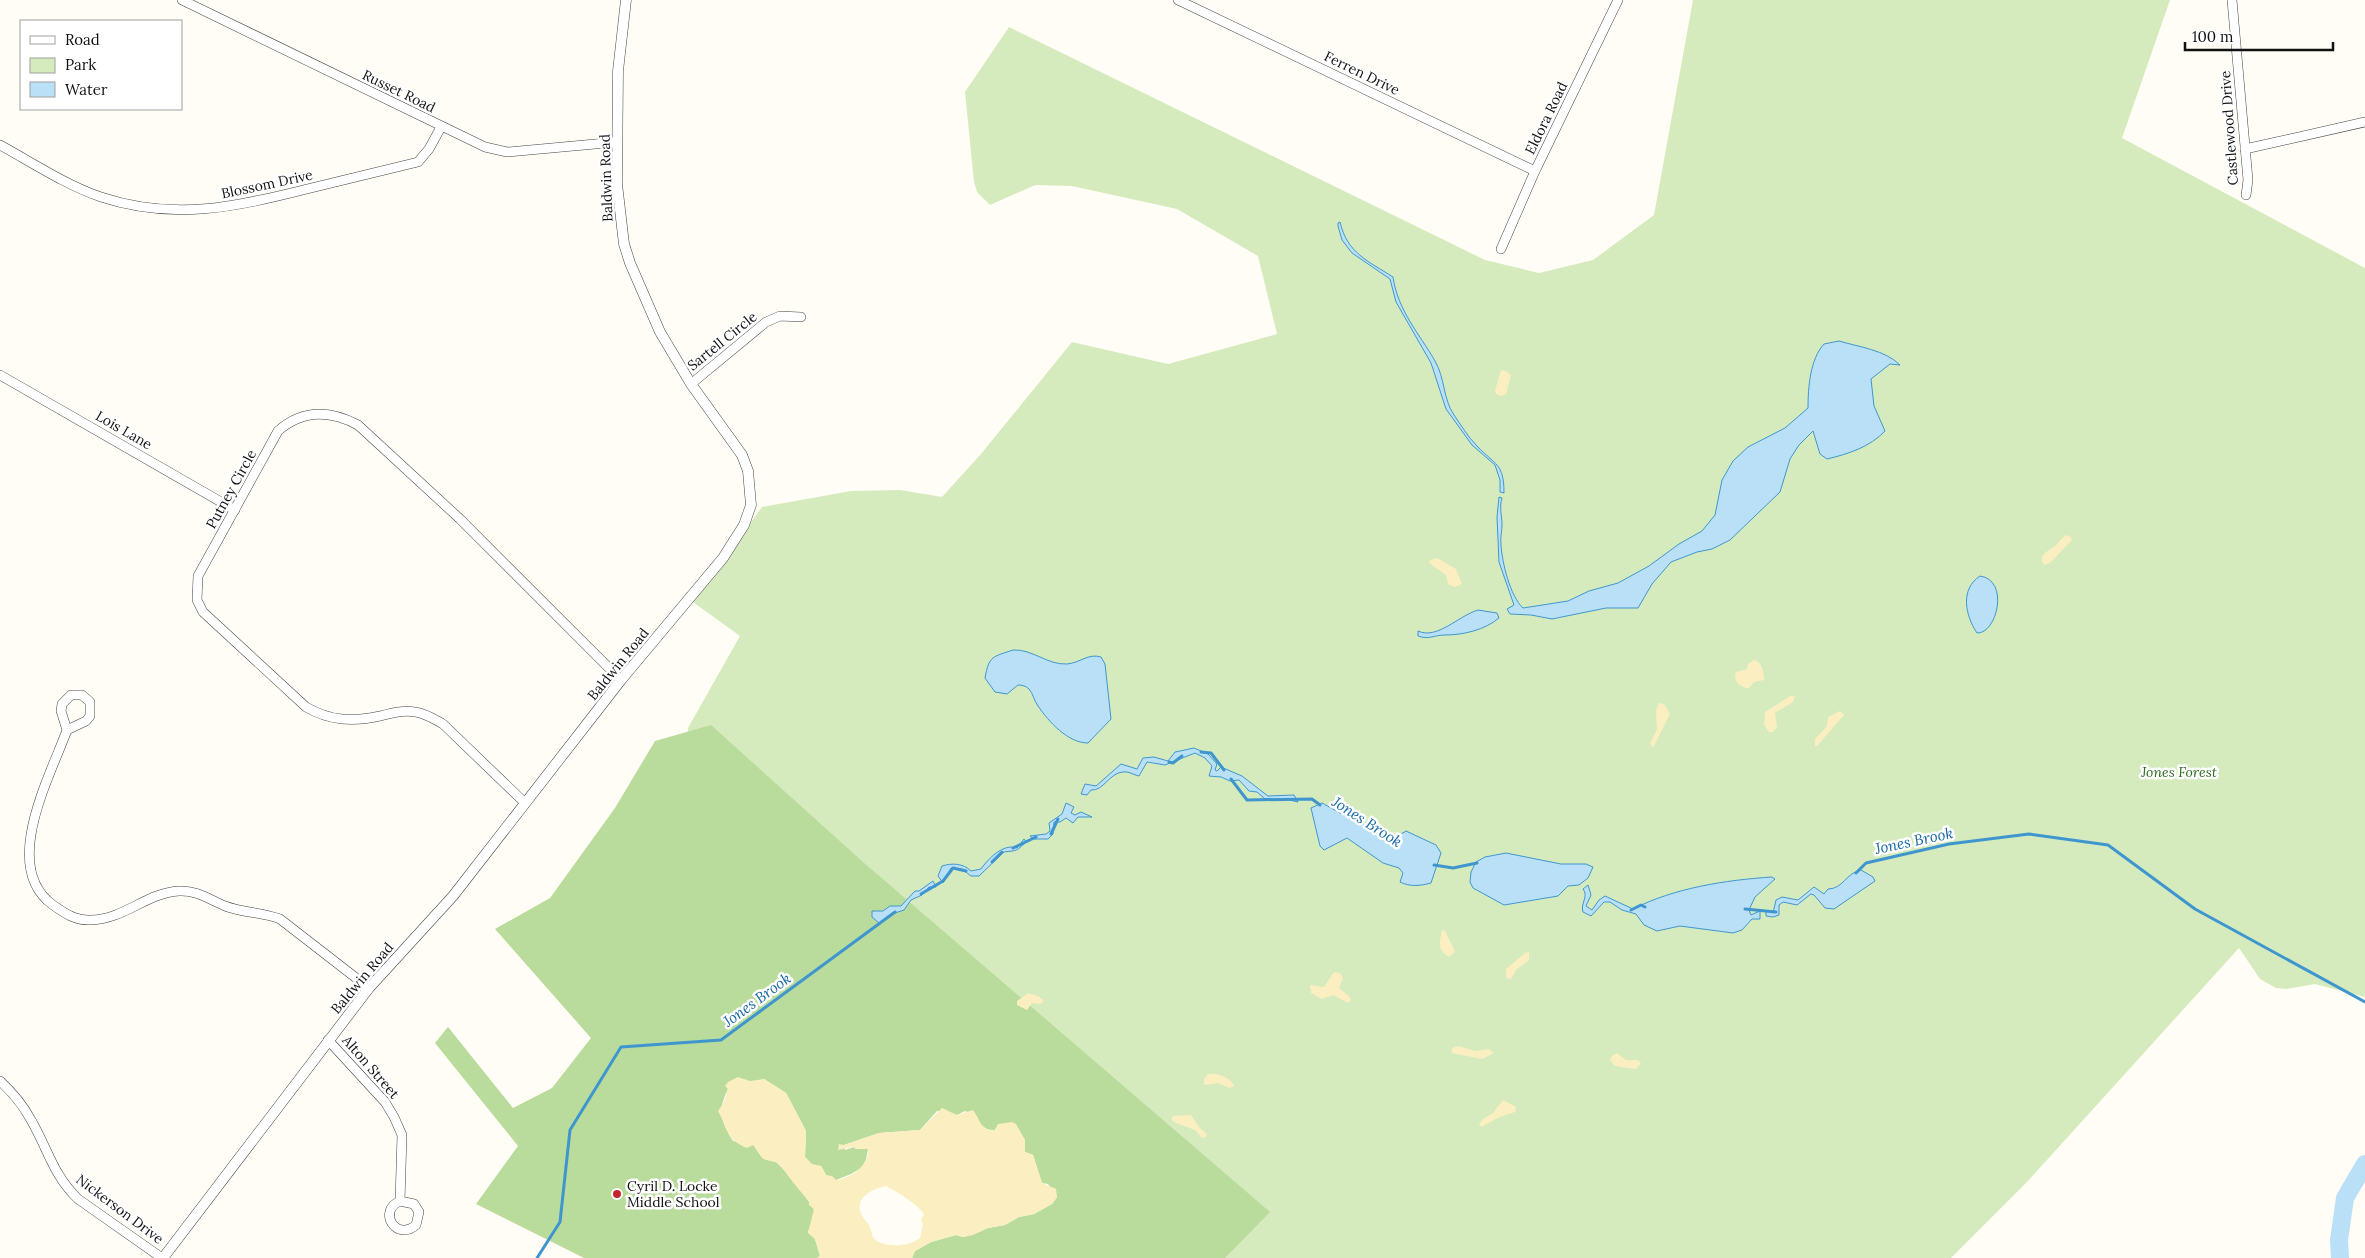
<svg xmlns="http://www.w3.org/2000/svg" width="2365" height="1258" font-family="Lora,serif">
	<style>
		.green { fill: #d5ebbd }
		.forest { fill: #b9dc9c }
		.sand { fill: #fbeec1; fill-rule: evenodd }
		.water { fill: #b9e0f7; stroke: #3f96cf }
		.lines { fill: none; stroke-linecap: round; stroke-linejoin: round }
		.stream { stroke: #3f96cf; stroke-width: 3 }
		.river { stroke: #b9e0f7; stroke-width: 18 }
		.minor-casing { stroke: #444; stroke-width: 10 }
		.tertiary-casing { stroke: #444; stroke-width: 11 }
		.minor { stroke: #fff; stroke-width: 9 }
		.tertiary { stroke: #fff; stroke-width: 10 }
		.poi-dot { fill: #c4262e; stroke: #fff; stroke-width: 2 }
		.labels { text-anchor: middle; stroke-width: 5; stroke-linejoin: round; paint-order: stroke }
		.street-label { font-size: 14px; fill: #111; stroke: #fff }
		.park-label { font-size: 14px; font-style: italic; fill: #2f6b1f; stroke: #fff }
		.poi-label { font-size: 14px; fill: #111; stroke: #fff; text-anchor: start }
		.water-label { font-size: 15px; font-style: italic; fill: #1768a6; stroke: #fff }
	</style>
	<rect width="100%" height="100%" fill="#fffdf5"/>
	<polygon class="green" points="1693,0 2170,0 2122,138 2365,268 2365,997 2315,984 2286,989 2276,988 2260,979 2239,948 2026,1183 1951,1258 1157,1258 687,762 688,728 740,636 693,602 762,507 851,491 900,490 942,497 981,454 1072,342 1168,364 1277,334 1258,256 1177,209 1072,186 1035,185 990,205 977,192 974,182 965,92 1009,27 1485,260 1539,273 1593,260 1654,215"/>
	<path class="forest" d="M711 725 863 862 1270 1212 1225 1258H912L915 1251 931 1242 956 1235 963 1237 972 1235 988 1228 1005 1225 1019 1217 1034 1214 1052 1204 1057 1197 1048 1184 1042 1183 1033 1155 1025 1152V1140L1017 1128C1002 1130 981 1136 977 1116L965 1111 957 1115 937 1111 920 1130 879 1133 844 1145 845 1150 854 1147 856 1149H868L866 1160 861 1168 851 1174 836 1180 826 1175 821 1166 812 1165 805 1157 806 1131 786 1093 764 1079 728 1089C717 1112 721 1121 733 1141L753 1144C756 1148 759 1154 762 1157 765 1161 772 1160 776 1162 781 1165 813 1205 814 1210 815 1217 810 1226 808 1232L815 1239 820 1256 817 1258H584L476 1204 518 1146 435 1043 448 1027 513 1108 552 1088 591 1038 495 929 550 898 615 808 655 741Z"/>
	<g class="sand">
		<polygon points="1501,370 1506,371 1511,375 1506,394 1501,396 1496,394 1495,391"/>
		<path d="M2066 535 2071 537 2072 540 2050 563 2044 565C2037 553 2051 551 2057 544 2061 540 2062 538 2066 535Z"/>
		<polygon points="1437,558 1456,569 1462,584 1455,587 1448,584 1446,575 1429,563 1430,560"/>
		<path d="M1754 660C1762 662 1764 672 1764 680L1754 682 1749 688C1740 688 1733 681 1736 672L1747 669 1748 664Z"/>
		<polygon points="1790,696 1795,696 1793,702 1775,713 1777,727 1773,732 1769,732 1764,725 1765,712"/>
		<polygon points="1659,703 1664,704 1670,714 1653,748 1650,743 1657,730 1656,711"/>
		<polygon points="1840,711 1844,715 1817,746 1815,746 1815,739 1827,726 1828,717"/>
		<path d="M1442 930 1445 931 1455 951 1449 957C1436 949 1440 942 1442 930Z"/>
		<polygon points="1526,952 1529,953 1529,960 1516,970 1511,979 1506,978 1506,969"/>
		<polygon points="1334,972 1340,973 1343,978 1339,988 1349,996 1351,1000 1348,1003 1333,995 1322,999 1311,993 1310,985 1324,987"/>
		<polygon points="1028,993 1038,996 1044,1001 1041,1004 1032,1003 1027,1010 1017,1005 1017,1001"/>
		<polygon points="1458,1046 1475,1051 1489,1049 1494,1053 1482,1059 1452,1053 1452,1048"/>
		<polygon points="1617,1053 1626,1060 1638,1060 1641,1063 1639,1066 1636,1069 1615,1066 1610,1060 1612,1056"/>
		<path d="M1208 1074C1217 1073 1230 1077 1234 1086L1230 1088 1218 1083 1204 1085V1079Z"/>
		<path d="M738 1077 750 1081 764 1079 786 1093 806 1131 805 1157 812 1164 821 1166 826 1175 832 1176 836 1180C850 1179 871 1164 868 1149H856L853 1147 838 1150 839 1144 844 1145 879 1133 920 1130 942 1108 957 1115 973 1110C981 1121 979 1128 994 1131L998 1124 1012 1122 1016 1124 1025 1140V1152L1033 1155 1042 1183 1056 1189 1057 1197 1052 1204 1034 1214 1019 1217 1005 1225 988 1228 972 1235 963 1237 956 1235 931 1242 915 1251 912 1258H817L820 1256 815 1239 808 1233 814 1209 809 1205V1200C798 1190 790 1178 781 1166 776 1160 768 1162 763 1158 759 1155 756 1148 753 1145L747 1148C726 1140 728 1128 718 1111L724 1102 728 1089 725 1086 728 1082ZM886 1186C899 1193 915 1202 924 1214L921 1220 923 1224 920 1238C910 1246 889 1248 877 1241 871 1237 872 1232 870 1227 867 1221 861 1217 860 1210 857 1196 875 1188 886 1186Z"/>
		<polygon points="1503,1100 1516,1107 1515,1112 1500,1117 1481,1127 1479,1124 1483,1119 1493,1113"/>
		<polygon points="1191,1115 1199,1127 1207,1134 1206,1137 1202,1138 1195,1130 1176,1123 1171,1119 1173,1116"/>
	</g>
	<g class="water">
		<path d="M1340 222C1347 253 1368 261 1393 277 1398 311 1419 333 1435 361 1445 378 1443 399 1454 415 1461 425 1468 437 1477 446 1495 465 1504 463 1504 493L1500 492V480L1495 465 1472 445 1446 409 1431 363 1396 302 1390 279 1352 253 1342 240 1338 226V223Z"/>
		<path d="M1839 341C1859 347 1885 350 1900 365L1890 364 1871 379 1874 406 1885 431C1870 447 1848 454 1827 459L1820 454 1813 431 1799 445 1790 459 1780 492 1730 540 1712 549 1697 552 1671 562 1652 584 1638 608H1606L1552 619 1531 615 1510 614 1507 609 1514 605 1499 562 1497 517 1499 497 1502 498C1499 508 1502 515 1502 525 1502 531 1500 538 1501 545 1502 562 1510 596 1523 608L1568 601 1589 591 1618 583 1649 566 1679 544 1702 531 1715 515 1722 480 1733 461 1748 447 1785 428 1808 408C1808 388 1810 359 1824 344Z"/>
		<path d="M1980 576C2010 580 1997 634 1977 633 1965 615 1960 589 1980 576Z"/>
		<path d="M1478 610 1497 613 1499 618C1485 630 1463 635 1445 635 1434 635 1429 640 1418 636V631C1437 640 1458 616 1478 610Z"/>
		<path d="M1013 650C1033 649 1047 665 1067 664 1080 663 1088 653 1101 657L1105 664 1111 719 1088 743C1068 743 1049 722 1038 706 1034 701 1033 693 1029 689 1026 686 1022 685 1018 685L1007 694 995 692 985 678C989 655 993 657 1013 650Z"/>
		<path d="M1194 748 1208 754 1217 764 1215 770 1217 771 1221 767 1242 776 1268 796 1294 795 1298 802 1285 799H1265L1257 792 1249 791 1239 780 1230 781 1221 777 1209 776 1212 766 1205 758 1195 753 1165 765 1147 762 1139 776C1134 775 1128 771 1123 772 1109 773 1104 791 1091 790L1087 795 1081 794 1085 784 1096 786 1121 764 1137 769 1143 758 1154 757 1168 761 1175 752Z"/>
		<polygon points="1066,803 1074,807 1071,813 1075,815 1081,812 1092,817 1078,817 1073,823 1066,818 1060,822 1054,822 1053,834 1048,839 1034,839 1030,836 1046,834 1050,831 1049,823 1062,814"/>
		<path d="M1322 803C1334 809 1366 830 1378 827L1386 835 1398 836 1406 831 1436 845 1441 853 1431 883C1420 886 1410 887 1400 882L1403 873 1399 868 1383 863 1347 838 1324 850 1320 846 1311 808Z"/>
		<path d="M1024 839 1026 842C1015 852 1019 850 1004 852L979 876H971L962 869 951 868 943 883 938 876 942 866C952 863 963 863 971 871L981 869C988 859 1003 843 1017 848Z"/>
		<polygon points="1506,853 1561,864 1586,864 1593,867 1588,878 1579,885 1568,886 1558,896 1504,905 1473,888 1470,882 1471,872 1476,862 1485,857"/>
		<path d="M1861 870 1873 877 1875 881 1834 909 1825 908 1814 895 1811 894 1797 905 1783 902 1779 905V915L1773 917 1766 916V911L1773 913 1776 900 1782 897 1798 900 1814 887 1824 894 1828 889C1843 889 1846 873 1861 870Z"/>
		<path d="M1772 877 1775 879 1755 897 1749 910 1751 915 1760 911V919H1752L1742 930 1733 933 1680 926 1657 931 1644 925 1636 914 1622 910 1610 902H1604L1591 916 1583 912C1580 904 1589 896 1583 889L1588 885 1591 895 1586 906 1592 910 1599 900 1605 896 1633 909C1674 888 1726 880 1772 877Z"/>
		<polygon points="933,881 936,887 929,887 922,895 911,900 904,910 892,914 879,923 872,917 872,911 883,911 890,906 901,906 915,891 919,891"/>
	</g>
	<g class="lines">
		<g class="stream">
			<polyline points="1201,752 1211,753 1224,770"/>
			<polyline points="1169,762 1173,763 1182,756"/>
			<polyline points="1231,779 1247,800 1312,799 1320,805"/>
			<polyline points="1051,834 1058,819"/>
			<polyline points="1013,848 1036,837"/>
			<polyline points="992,862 1002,852"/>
			<polyline points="1434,865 1453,868 1477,863"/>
			<polyline points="1856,873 1866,863 1949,844 2029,834 2108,845 2195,909 2365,1002"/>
			<polyline points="921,894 943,881 953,868 966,871"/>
			<polyline points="1745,909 1776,912"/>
			<polyline points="1631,910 1641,905 1645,907"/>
			<polyline points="537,1258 560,1222 570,1130 621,1047 721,1040 895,912"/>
		</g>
		<polyline class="river" points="2340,1258 2339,1240 2345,1198 2365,1164"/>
		<defs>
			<g id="minor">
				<polyline points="182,0 485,147 507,152 617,142"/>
				<polyline points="1178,0 1535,171"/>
				<polyline points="2232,0 2248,180 2246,195"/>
				<path d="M0 145C33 163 66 185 101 197 173 221 236 207 307 189 344 180 381 171 418 162L429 149 441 127"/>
				<polyline points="2245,149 2365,122"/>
				<polyline points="1501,249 1535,171 1618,0"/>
				<polyline points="0,375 235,510"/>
				<polyline points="691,384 766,322 780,316 801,317"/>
				<path d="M67 730 61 711 62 704 71 695H82L90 702V716L86 721 67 730C50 777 0 867 53 905 64 913 76 921 91 920 125 919 146 893 179 891 197 890 210 900 225 906 243 913 262 912 280 919L369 988"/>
				<path d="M525 803 443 724C434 719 425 713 415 712 403 710 392 713 380 716 353 722 330 721 306 707L203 612 197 600 198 576 278 431C303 409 330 410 358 425L460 519 621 680"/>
				<path d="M328 1040 385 1102 394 1117 402 1135 400 1201C377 1211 396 1242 416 1225L419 1212 414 1204 400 1201"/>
				<path d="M0 1081C12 1092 23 1105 31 1120 48 1149 53 1175 78 1199L162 1258"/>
			</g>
			<polyline id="tertiary" points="163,1258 369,988 453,896 621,680 723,558 744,525 751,505 748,471 742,455 691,384 660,332 630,263 624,244 617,184 618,71 626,0"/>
		</defs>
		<use href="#minor" class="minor-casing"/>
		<use href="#tertiary" class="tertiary-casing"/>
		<use href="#minor" class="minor"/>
		<use href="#tertiary" class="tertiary"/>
	</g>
	<circle class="poi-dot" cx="617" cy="1194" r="5"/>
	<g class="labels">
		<g class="street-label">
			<text transform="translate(1362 73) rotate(26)" y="5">Ferren Drive</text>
			<text transform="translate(399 91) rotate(26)" y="5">Russet Road</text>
			<text transform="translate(1546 118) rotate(-64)" y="5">Eldora Road</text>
			<text transform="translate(2229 128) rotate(-94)" y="5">Castlewood Drive</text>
			<text transform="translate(606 178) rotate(-92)" y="5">Baldwin Road</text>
			<text transform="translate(267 184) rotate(-12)" y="5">Blossom Drive</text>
			<text transform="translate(722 341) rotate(-39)" y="5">Sartell Circle</text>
			<text transform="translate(124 430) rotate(30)" y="5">Lois Lane</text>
			<text transform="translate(231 489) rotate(-61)" y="5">Putney Circle</text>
			<text transform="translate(618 664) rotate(-51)" y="5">Baldwin Road</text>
			<text transform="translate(362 978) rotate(-50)" y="5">Baldwin Road</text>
			<text transform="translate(371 1067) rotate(49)" y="5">Alton Street</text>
			<text transform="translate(120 1209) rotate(37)" y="5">Nickerson Drive</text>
		</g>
		<g class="park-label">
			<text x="2179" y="777">Jones Forest</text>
		</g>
		<g class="poi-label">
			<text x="627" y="1191">Cyril D. Locke<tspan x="627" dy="16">Middle School</tspan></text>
		</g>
		<g class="water-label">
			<text transform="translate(1367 822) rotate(33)" y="5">Jones Brook</text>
			<text transform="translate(1914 841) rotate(-12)" y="5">Jones Brook</text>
			<text transform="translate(757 1000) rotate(-36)" y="5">Jones Brook</text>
		</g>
	</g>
	<rect x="20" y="20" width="162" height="90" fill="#ffffff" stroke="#a0a0a0"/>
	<rect x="30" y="36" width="25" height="8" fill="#ffffff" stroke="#a0a0a0"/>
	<text x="65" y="45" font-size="15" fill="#111111">Road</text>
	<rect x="30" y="58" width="25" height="15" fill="#d5ebbd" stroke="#a0a0a0"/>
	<text x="65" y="70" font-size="15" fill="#111111">Park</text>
	<rect x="30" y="82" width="25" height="15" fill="#b9e0f7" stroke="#a0a0a0"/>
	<text x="65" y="95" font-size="15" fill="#111111">Water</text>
	<path d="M2185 42v8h148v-8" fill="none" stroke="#111111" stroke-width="2.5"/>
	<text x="2192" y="42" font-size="15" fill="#111111" stroke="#ffffff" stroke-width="4" paint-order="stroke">100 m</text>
</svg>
